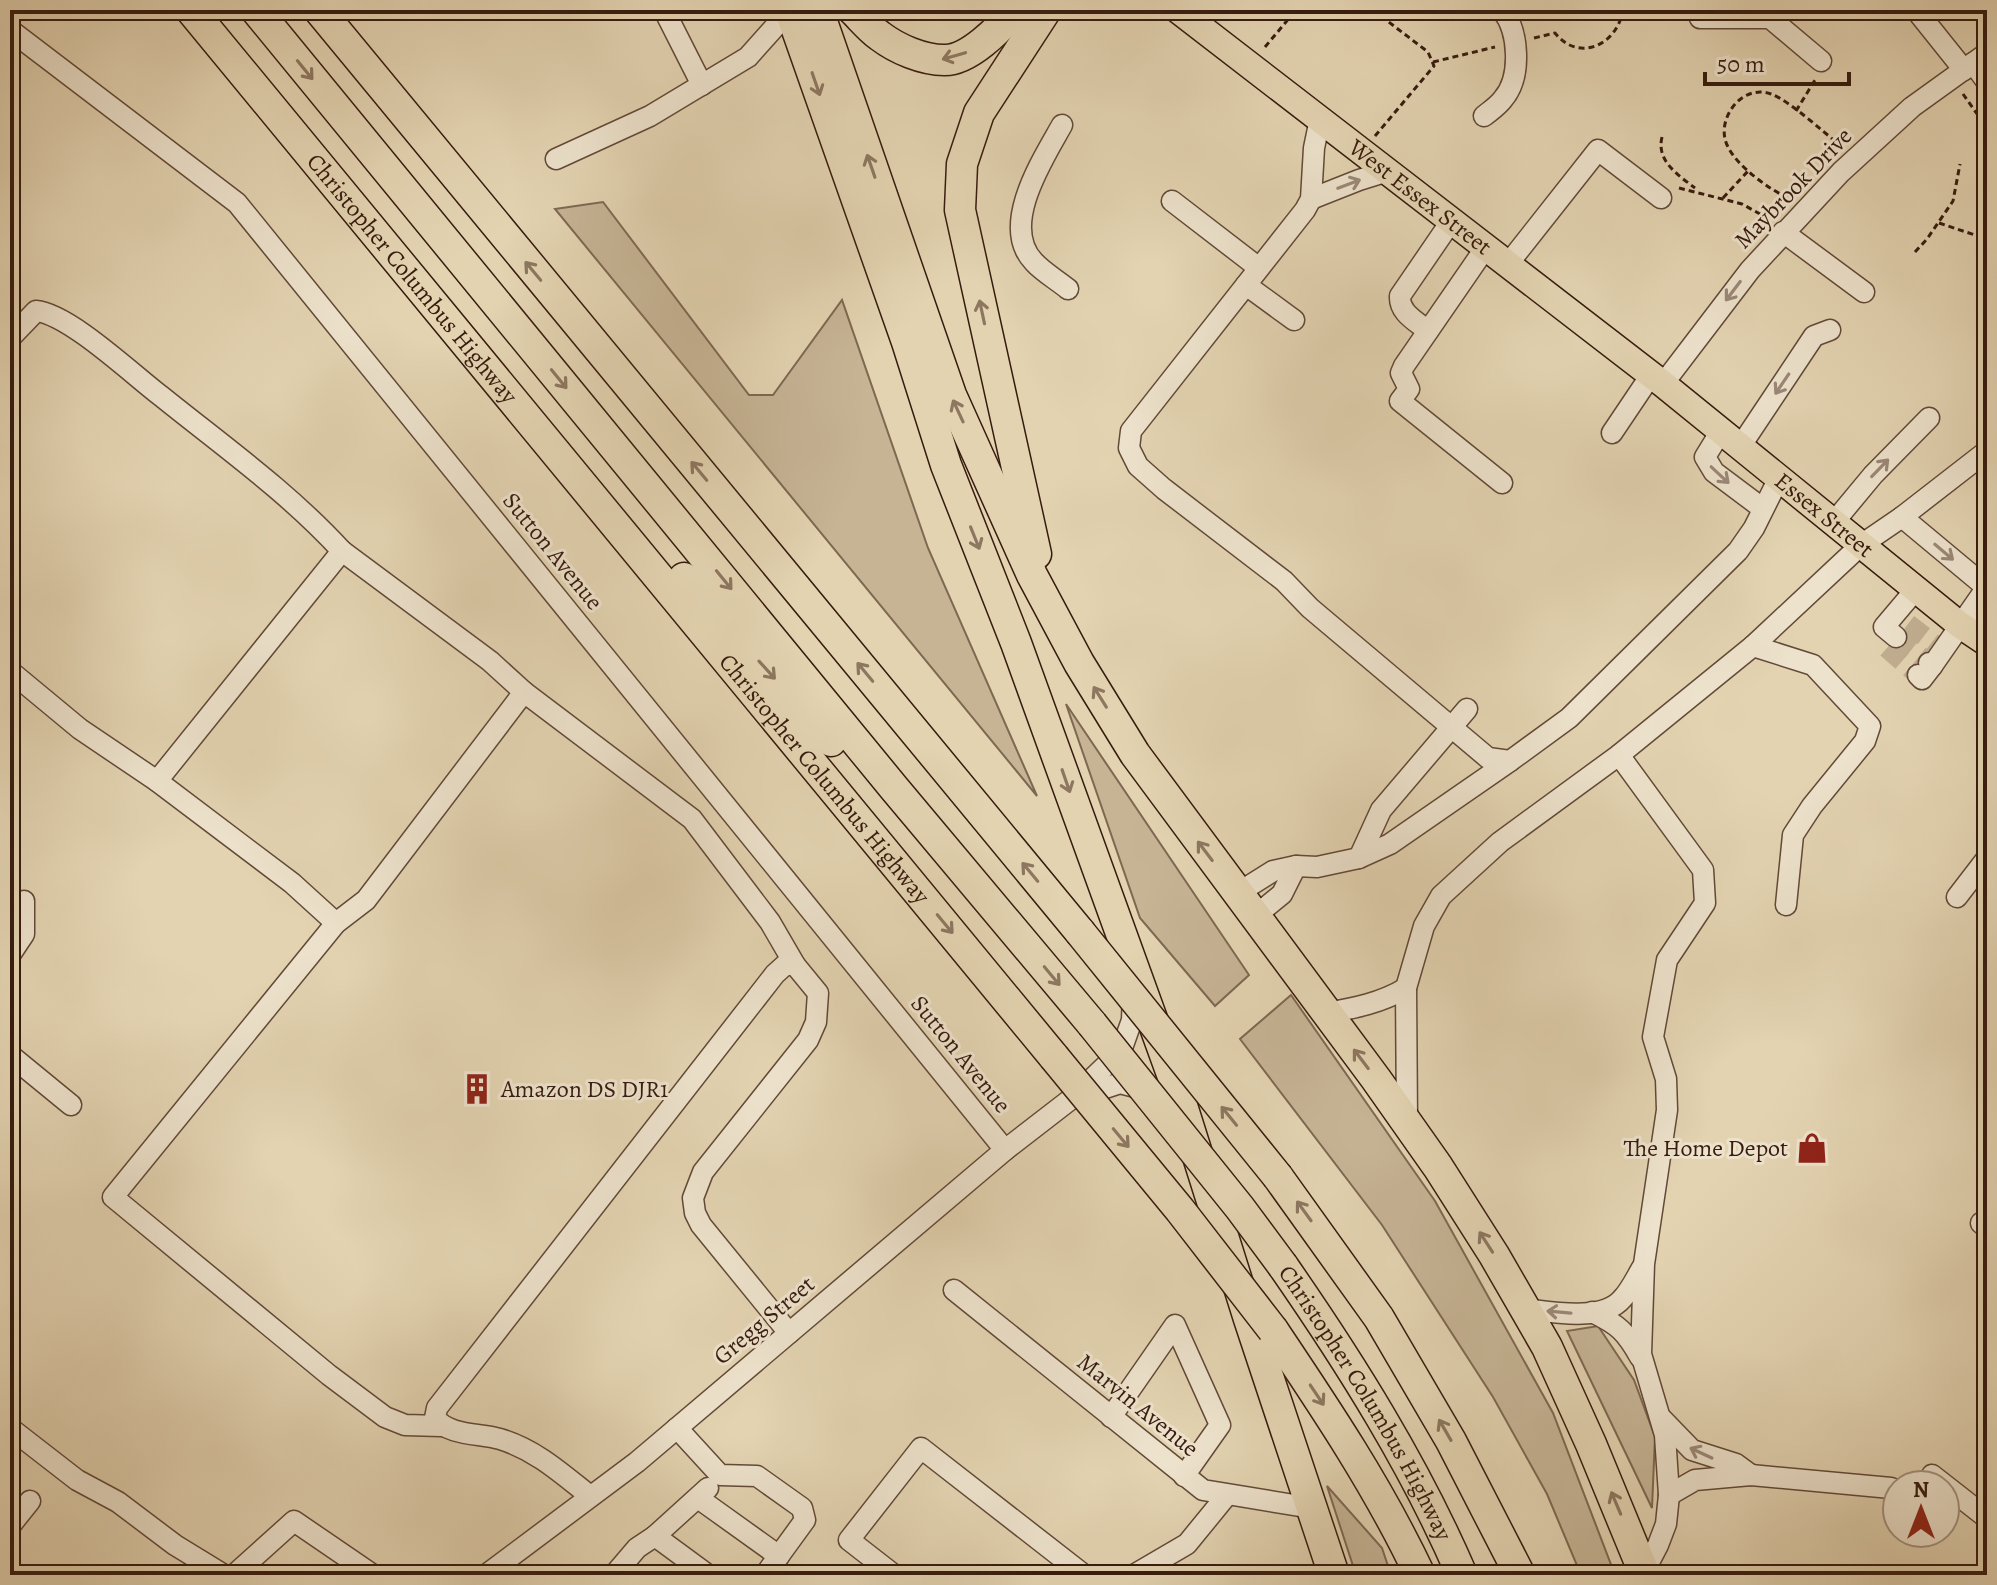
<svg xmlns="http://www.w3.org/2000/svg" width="1997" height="1585" font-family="Alegreya,serif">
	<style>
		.green { fill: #c6b495; stroke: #7e6852; stroke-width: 2 }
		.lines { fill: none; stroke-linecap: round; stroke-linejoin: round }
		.minor-tunnel { stroke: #c1ae91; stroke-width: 20; stroke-dasharray: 20 10; stroke-linecap: butt }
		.minor-casing { stroke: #624938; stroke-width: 23 }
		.major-casing { stroke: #371b0f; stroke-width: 29 }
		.highway-casing { stroke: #371b0f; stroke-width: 33 }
		.path { stroke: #371b0f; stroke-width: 3; stroke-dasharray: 6 4; stroke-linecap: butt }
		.minor { stroke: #ede2cc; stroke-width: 20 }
		.major { stroke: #e3d3b1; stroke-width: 26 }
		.highway { stroke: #e3d3b1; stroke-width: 30 }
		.highway-bridge-casing { stroke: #371b0f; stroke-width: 33; stroke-linecap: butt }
		.highway-bridge { stroke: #e3d3b1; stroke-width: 30 }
		.oneway { stroke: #8d7760 }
		.oneway2 { stroke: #9b8877 }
		.labels { text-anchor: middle; stroke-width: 6; stroke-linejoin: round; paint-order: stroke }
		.street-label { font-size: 24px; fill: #371b0f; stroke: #ede2cc }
		.poi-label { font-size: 24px; fill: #371b0f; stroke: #ede2cc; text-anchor: start }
	</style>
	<rect width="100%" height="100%" fill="#e3d3b1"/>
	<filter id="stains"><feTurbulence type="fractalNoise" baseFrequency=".0025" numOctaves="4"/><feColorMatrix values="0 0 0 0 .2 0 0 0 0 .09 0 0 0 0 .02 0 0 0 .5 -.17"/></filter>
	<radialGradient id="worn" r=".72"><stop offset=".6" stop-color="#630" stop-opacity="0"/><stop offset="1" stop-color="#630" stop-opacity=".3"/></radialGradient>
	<g class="green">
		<polygon points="603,202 749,395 773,395 842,300 928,548 1037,796 555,209"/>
		<polygon points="1066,704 1249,975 1215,1006 1140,918"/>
		<polygon points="1291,995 1435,1201 1553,1413 1615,1575 1581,1575 1547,1494 1493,1397 1382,1225 1240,1039"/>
		<polygon points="1598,1326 1634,1380 1655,1437 1652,1508 1567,1331"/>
		<polygon points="1327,1486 1382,1548 1391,1575 1356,1575"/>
	</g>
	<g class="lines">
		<g class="minor-tunnel">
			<polyline points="1908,624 1939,648"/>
			<polyline points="1896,637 1929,663"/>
			<polyline points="1887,648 1918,675"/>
		</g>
		<defs>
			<g id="minor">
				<polyline points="664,10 702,85"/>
				<polyline points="1916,10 1964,70"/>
				<polyline points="1700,18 1770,18 1821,61"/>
				<polyline points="14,33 237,203 1005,1150"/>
				<polyline points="1973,63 1987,82"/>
				<path d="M1484 116C1490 111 1498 106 1503 99 1522 77 1519 31 1502 10"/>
				<polyline points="1320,119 1314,148 1311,199 1305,210 1131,431 1129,448 1138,466 1164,489 1284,581 1310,608 1488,758 1510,761 1569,718 1738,551 1754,528 1779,478"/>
				<path d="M1062 125C1043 159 999 226 1034 262 1043 272 1057 280 1068 289"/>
				<polyline points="556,159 650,116 748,57 790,10"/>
				<polyline points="1311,199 1359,180 1388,171"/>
				<polyline points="1172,201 1259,268"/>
				<polyline points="1783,232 1864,292"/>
				<polyline points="1486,247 1404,366 1401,373 1409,389 1400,401 1502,483"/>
				<polyline points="1508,264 1598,150 1661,198"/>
				<polyline points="1246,285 1294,320"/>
				<path d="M1428 331C1416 321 1399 313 1400 296L1452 220"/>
				<path d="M10 338 36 311C69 314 132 374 161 396 223 446 288 492 342 551"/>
				<polyline points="1663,384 1750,270 1841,172 1912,107 1987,53"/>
				<polyline points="1721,431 1705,457 1714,472 1762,508"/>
				<polyline points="1612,433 1651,375"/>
				<polyline points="1740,447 1814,336 1830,330"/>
				<polyline points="1902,517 1986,587"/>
				<polyline points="1834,522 1873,475 1929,418"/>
				<polyline points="1896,637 1884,627 1917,588"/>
				<polyline points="1753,646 1813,665 1870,726 1865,741 1812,806 1793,835 1786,905"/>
				<polyline points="1929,663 1932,666 1987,587"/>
				<polyline points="10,671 80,729 157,781"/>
				<polyline points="1918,675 1922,679 1932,666"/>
				<polyline points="1619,755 1703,870 1705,903 1667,960 1653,1037 1666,1079 1667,1110 1644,1264 1641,1354 1665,1435 1669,1495 1666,1524 1658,1545 1644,1572"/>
				<polyline points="1359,858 1381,810 1467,709"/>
				<polyline points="1238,893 1273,871 1296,866 1317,867 1359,858 1390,844 1510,761"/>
				<polyline points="1957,897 1987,858"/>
				<polyline points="1254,917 1282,894 1296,866"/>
				<polyline points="336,923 292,883 157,781 342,551 490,661 524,692 692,819 770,922 795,965"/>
				<polyline points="10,955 24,934 24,901"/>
				<path d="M1326 1013C1355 1008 1381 1003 1406 988"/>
				<polyline points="10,1055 71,1105"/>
				<polyline points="1078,1097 1120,1083 1147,1090"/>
				<polyline points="1407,1122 1406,988 1424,926 1441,896 1500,842 1619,755 1753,646 1861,545 1902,517 1987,451"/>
				<polyline points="1981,1223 1987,1228"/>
				<polyline points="954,1290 1203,1490 1312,1508"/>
				<path d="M1525 1309C1552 1312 1602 1322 1622 1299 1630 1291 1636 1278 1642 1268"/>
				<path d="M1592 1312C1619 1325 1626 1332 1640 1357"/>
				<polyline points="1111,1417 1175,1325 1220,1425 1184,1476"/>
				<polyline points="1662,1419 1692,1450 1736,1464 1751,1475"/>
				<polyline points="441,1426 405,1425 385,1417 329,1375 113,1197 336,923 366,900 524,692"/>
				<polyline points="10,1428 77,1480 118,1502 175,1545 224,1575"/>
				<polyline points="677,1428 720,1475 757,1476 802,1508 805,1520 765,1575"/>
				<polyline points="1932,1475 1987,1518"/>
				<polyline points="1669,1495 1695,1480 1751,1475 1891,1488"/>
				<path d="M590 1496C561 1473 536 1450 500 1439 479 1433 449 1436 435 1418L437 1408 775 974 785 965H795L818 993 816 1022 808 1040 703 1172 693 1198 695 1213 701 1225 789 1333"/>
				<polyline points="698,1498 779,1556"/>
				<polyline points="10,1526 30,1501"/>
				<polyline points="655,1536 708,1488"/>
				<polyline points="234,1575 294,1521 373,1575"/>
				<polyline points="486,1575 637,1462 1005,1150 1071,1099 1121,1051 1132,1020 1133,993"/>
				<polyline points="614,1575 637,1548 655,1536 708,1575"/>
				<polyline points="894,1575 849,1540 921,1448 1084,1575"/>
				<polyline points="1134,1575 1187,1544 1227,1495"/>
			</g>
			<g id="major">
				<path id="s1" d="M1178 10 1663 384 1960 625 1987 643"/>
			</g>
			<g id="highway">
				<path id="s2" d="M191 10 1054 1057"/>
				<polyline points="256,10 894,788 1092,1024"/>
				<polyline points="319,10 1080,932"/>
				<polyline points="790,10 907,342 946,465 1016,643 1173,1077 1249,1319 1334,1575"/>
				<polyline points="818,10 951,395 1032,575 1079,663 1135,754 1376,1079 1438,1167 1494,1255 1547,1347 1591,1444 1645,1575"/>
				<path d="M853 10C862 19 870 29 880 36 897 49 923 60 944 60 968 61 1001 28 1014 10"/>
				<polyline points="1036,554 960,210 962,164 979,113 1046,10"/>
				<polyline points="684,578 831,741"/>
				<polyline points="1278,1177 1379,1318 1451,1441 1520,1575"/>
				<path id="s3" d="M1283 1266C1351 1364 1415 1466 1462 1575"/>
				<path d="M1273 1330C1326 1409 1379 1488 1420 1575"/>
			</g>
		</defs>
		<use href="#minor" class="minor-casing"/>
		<use href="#major" class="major-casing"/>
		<use href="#highway" class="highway-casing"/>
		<g class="path">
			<polyline points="1373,10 1428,52 1434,66 1375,136"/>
			<path d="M1534 38 1555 33C1579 63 1617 45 1623 10"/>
			<polyline points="1265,47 1296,10"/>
			<polyline points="1433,62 1495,47"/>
			<polyline points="1963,94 1987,128"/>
			<polyline points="1796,111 1815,80"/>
			<path d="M1662 137C1656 161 1678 175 1695 188"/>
			<polyline points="1679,188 1742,204 1769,219"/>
			<polyline points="1723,198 1749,170"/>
			<path d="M1788 198C1769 189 1738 167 1728 147 1714 121 1741 83 1771 94 1790 101 1823 132 1840 145"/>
			<polyline points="1939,223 1981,237 1987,245"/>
			<polyline points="1915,252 1927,239 1953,201 1960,164"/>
		</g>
		<use href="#minor" class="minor"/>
		<use href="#major" class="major"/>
		<use href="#highway" class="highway"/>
		<defs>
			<g id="highway-bridge">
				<polyline points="1080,932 1278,1177"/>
				<polyline points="1092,1024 1240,1208 1283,1266"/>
				<polyline points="1054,1057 1180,1210 1273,1330"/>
			</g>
		</defs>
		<use href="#highway-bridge" class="highway-bridge-casing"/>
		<use href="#highway-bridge" class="highway-bridge"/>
	</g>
	<defs><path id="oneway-shaft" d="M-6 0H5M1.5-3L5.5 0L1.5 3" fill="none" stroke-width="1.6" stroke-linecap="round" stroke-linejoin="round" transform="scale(2)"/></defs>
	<g class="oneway">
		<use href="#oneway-shaft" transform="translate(954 56) rotate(164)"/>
		<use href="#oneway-shaft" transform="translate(305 70) rotate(51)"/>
		<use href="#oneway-shaft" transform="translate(816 84) rotate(71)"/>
		<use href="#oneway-shaft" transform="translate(871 166) rotate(-109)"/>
		<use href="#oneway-shaft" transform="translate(533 271) rotate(-130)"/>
		<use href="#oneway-shaft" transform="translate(982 312) rotate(-102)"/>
		<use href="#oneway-shaft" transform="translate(559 379) rotate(51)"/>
		<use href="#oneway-shaft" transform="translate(958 411) rotate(-115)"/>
		<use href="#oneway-shaft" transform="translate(699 471) rotate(-130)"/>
		<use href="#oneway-shaft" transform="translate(975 538) rotate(68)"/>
		<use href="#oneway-shaft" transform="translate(724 580) rotate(51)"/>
		<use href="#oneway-shaft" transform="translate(767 670) rotate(48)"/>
		<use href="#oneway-shaft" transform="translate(865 672) rotate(-130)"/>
		<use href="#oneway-shaft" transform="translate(1100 697) rotate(-122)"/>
		<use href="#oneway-shaft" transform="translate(1066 781) rotate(71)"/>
		<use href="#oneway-shaft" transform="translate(1205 851) rotate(-127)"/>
		<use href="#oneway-shaft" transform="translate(1030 872) rotate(-130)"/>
		<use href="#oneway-shaft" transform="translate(945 924) rotate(50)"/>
		<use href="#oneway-shaft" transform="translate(1052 976) rotate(50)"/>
		<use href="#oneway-shaft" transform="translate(1361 1059) rotate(-127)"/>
		<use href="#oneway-shaft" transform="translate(1229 1116) rotate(-129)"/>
		<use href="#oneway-shaft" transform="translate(1121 1138) rotate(50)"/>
		<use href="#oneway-shaft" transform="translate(1304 1211) rotate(-126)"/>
		<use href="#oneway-shaft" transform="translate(1486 1242) rotate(-123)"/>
		<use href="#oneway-shaft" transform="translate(1317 1395) rotate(56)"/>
		<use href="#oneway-shaft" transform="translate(1445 1430) rotate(-120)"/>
		<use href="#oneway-shaft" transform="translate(1616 1503) rotate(-113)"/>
	</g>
	<g class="oneway2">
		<use href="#oneway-shaft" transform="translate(1349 184) rotate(-21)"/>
		<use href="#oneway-shaft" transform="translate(1733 291) rotate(127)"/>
		<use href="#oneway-shaft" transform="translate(1782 384) rotate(124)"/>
		<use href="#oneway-shaft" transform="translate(1880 468) rotate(-46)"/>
		<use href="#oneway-shaft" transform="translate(1720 475) rotate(43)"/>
		<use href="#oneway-shaft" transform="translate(1944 552) rotate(40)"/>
		<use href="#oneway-shaft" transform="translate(1559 1312) rotate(-175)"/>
		<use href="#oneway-shaft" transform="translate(1701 1453) rotate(-155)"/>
	</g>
	<defs>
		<symbol id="building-bare" viewBox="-9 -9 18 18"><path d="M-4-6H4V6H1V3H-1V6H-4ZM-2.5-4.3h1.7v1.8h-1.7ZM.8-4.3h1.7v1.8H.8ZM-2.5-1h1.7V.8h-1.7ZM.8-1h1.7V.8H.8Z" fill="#8f2418" stroke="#ede2cc" stroke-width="2.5" paint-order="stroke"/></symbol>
		<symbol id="shop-bare" viewBox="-9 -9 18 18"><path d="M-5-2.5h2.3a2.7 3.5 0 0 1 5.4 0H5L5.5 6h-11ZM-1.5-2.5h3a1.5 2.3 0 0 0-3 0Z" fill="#8f2418" stroke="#ede2cc" stroke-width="2.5" paint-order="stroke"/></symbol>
	</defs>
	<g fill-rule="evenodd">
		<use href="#building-bare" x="455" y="1067" width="44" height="44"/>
		<use href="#shop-bare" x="1790" y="1126" width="44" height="44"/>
	</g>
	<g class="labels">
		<g class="street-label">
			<text transform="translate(1793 188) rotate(-46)" y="8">Maybrook Drive</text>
			<text dy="8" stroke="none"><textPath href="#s1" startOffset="306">West Essex Street</textPath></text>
			<text dy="8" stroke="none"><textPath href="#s2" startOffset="348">Christopher Columbus Highway</textPath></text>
			<text dy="8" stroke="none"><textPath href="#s1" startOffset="820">Essex Street</textPath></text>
			<text transform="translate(553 551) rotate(51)" y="8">Sutton Avenue</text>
			<text dy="8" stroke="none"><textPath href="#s2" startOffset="996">Christopher Columbus Highway</textPath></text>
			<text transform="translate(961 1054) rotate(51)" y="8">Sutton Avenue</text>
			<text transform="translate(764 1320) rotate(-40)" y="8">Gregg Street</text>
			<text dy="8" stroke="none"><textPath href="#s3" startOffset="160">Christopher Columbus Highway</textPath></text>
			<text transform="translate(1138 1405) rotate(39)" y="8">Marvin Avenue</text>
		</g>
		<g class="poi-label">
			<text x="501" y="1097">Amazon DS DJR1</text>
			<text x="1788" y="1156" text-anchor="end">The Home Depot</text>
		</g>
	</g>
	<rect width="1997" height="1585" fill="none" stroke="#e3d3b1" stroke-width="40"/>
	<rect x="12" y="12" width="1973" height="1561" fill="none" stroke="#371b0f" stroke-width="4"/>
	<rect x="20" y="20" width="1957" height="1545" fill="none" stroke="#371b0f" stroke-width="2"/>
	<g transform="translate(1921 1509)"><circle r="38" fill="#ede2cc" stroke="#a49280" stroke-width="2"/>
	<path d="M0-6L14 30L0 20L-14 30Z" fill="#8f2418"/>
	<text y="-12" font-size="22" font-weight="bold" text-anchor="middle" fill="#371b0f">N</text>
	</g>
	<path d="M1705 72v12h144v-12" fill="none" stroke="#371b0f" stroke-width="4"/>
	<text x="1717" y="72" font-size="24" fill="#371b0f" stroke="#ede2cc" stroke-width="6" paint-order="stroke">50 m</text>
	<rect width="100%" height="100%" filter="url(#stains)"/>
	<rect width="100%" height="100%" fill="url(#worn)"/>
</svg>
